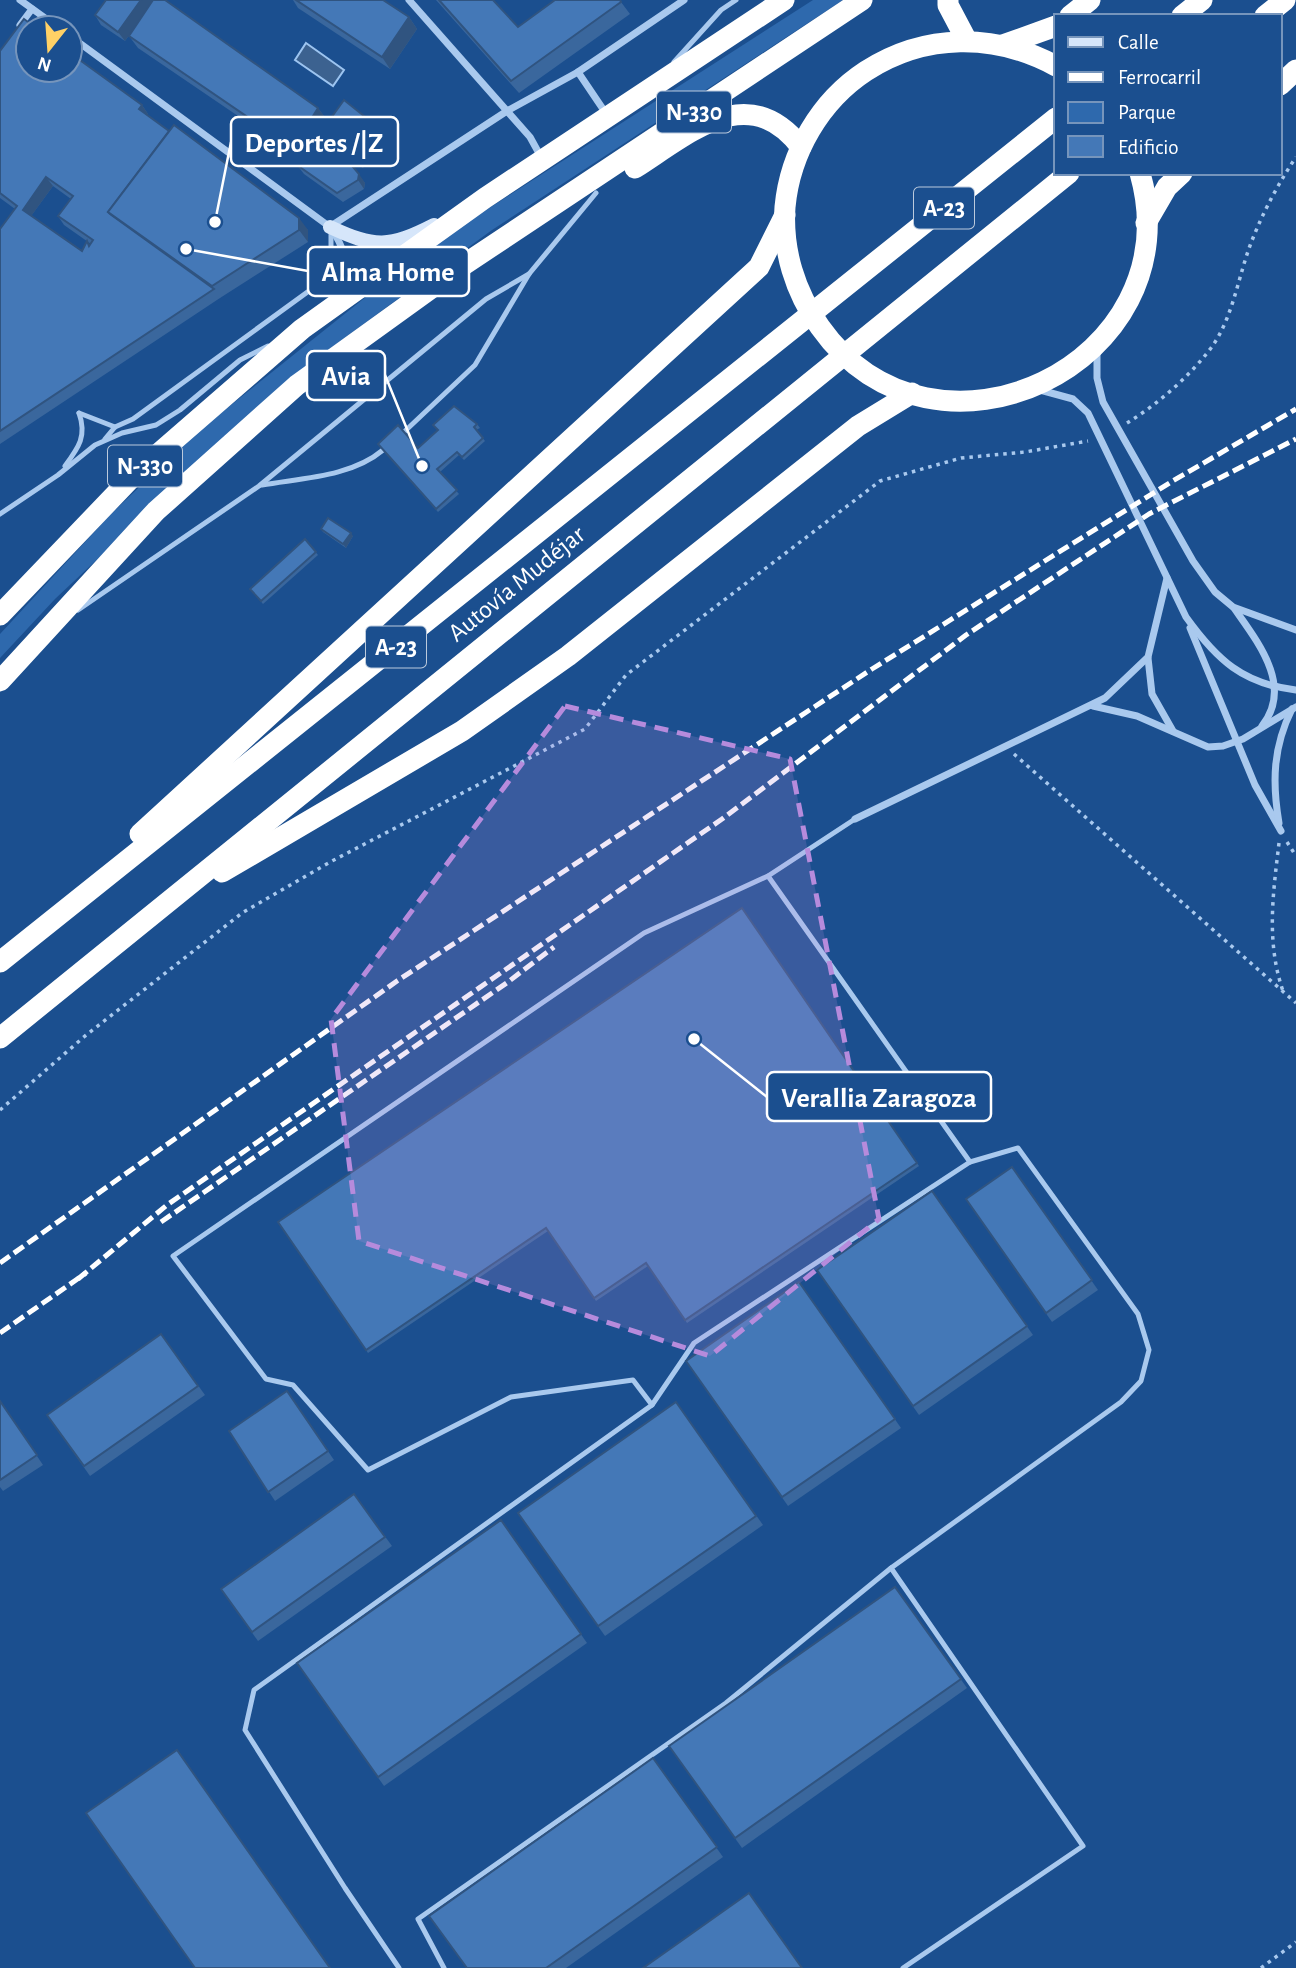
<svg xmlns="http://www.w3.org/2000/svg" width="1296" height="1968" font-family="'Alegreya Sans',sans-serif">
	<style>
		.green { fill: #2e69ad }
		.water { fill: #3c6290; stroke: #9cc4f0; stroke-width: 2 }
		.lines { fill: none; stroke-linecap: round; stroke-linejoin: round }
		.path { stroke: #a9c9ee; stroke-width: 3.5; stroke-dasharray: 3.5 5; stroke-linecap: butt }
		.lane { stroke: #a9c9ee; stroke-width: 5 }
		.street { stroke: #a9c9ee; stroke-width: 7 }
		.secondary { stroke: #d6e6fa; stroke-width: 14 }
		.highway { stroke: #fff; stroke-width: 21 }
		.rail { stroke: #fff; stroke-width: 5; stroke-dasharray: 12 5; stroke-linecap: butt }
		.wall { fill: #3a679d; fill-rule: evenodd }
		.shaded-wall { fill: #305480 }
		.building { fill: #4478b7; stroke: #305480; stroke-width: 2; fill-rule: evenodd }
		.marked { fill: #b68bdc; fill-opacity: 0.2; stroke: #b68bdc; stroke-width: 5; stroke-dasharray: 14 9; stroke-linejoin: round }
		.labels { text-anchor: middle; stroke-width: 6; stroke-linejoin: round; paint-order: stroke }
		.shield { fill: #1b4f8f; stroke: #bbcadd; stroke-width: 2 }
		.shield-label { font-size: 24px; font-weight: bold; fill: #fff }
		.street-label { font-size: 26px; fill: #fff; stroke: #1b4f8f }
		.leader { fill: none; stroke: #fff; stroke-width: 2.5 }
		.callout-dot { fill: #fff; stroke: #1b4f8f; stroke-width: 2.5 }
		.callout { fill: #1b4f8f; stroke: #fff; stroke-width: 2.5 }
		.callout-label { font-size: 28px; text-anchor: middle; font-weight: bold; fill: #fff }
	</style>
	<rect width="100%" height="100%" fill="#1b4f8f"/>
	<polygon class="green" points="813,0 843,0 492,230 291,377 55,599 0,658 0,634 110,515 196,433 427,248"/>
	<polygon class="water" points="306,43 344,70 333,86 295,60"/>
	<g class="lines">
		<g class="path">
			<path d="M1127 423C1158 404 1189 377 1211 348 1233 318 1238 277 1251 243 1263 212 1278 184 1296 157"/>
			<polyline points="1014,754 1296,1003"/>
			<polyline points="1287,842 1296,856"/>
			<path d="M1279 843C1273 894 1266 942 1283 991"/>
			<polyline points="0,1110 85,1036 242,913 332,861 585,729 626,675 880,481 961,458 1025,452 1088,441"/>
			<polyline points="1261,1968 1296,1942"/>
		</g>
		<g class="lane">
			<polyline points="674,62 721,10 736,0"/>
			<polyline points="79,413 115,427"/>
			<polyline points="404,432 475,365 529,274 596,193"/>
			<polyline points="105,439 115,427 133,419 324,280 331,259 331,230"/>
			<path d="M65 466C79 447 87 436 79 413"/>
			<path d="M262 485C302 478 351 477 383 450"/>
			<polyline points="0,514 58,475 95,445 122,433 156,425 180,410 240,360 268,346"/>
			<polyline points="78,610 259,486 486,299 529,274"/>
			<polyline points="855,819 768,876 970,1162"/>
			<polyline points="652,1405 633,1380 511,1397 368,1470 293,1385 266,1379 173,1256 644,933 768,876"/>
			<polyline points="891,1568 1083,1846 903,1968"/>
			<polyline points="399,1968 345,1888 245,1730 254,1690 652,1405 694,1343 970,1162 1018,1148 1138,1314 1149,1350 1141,1381 1121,1402 891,1568 726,1703 418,1919 444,1968"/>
		</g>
		<g class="street">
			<polyline points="20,0 59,28"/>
			<polyline points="409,0 530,137 541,157"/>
			<polyline points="20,25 32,9"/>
			<path d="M70 36 330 227C346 249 351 270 340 296"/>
			<polyline points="578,72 607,115"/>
			<polyline points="331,226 507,111 578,72 684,0"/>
			<polyline points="1097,351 1097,378 1103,402 1193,561 1215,592 1233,607 1296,630"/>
			<path d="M1040 390 1073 399 1088 413 1186 617C1217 660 1243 684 1296 690"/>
			<path d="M1234 608C1257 641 1294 686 1262 726"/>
			<polyline points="1190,628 1255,785 1281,831"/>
			<polyline points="1148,658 1152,694 1173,731"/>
			<polyline points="1093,706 1137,716 1208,747 1223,746 1243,739 1296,707"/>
			<polyline points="855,819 1105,698 1148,657 1167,578"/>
			<path d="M1279 823C1272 782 1273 747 1292 709"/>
		</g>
		<path class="secondary" d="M330 227C375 248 389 248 434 225"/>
		<g class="highway">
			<polyline points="948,0 948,5 967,41"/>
			<polyline points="1070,16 1090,0"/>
			<polyline points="1182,16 1202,0"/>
			<polyline points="1265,16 1285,0"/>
			<polyline points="1003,45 1056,26"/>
			<path d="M1056 66C995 33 925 33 866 71 820 101 790 153 785 207 782 250 795 292 820 327 934 488 1194 364 1140 173"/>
			<polyline points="1280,85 1296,70"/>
			<path d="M635 168C690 133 748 79 801 147"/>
			<polyline points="1146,223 1167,187 1182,173"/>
			<polyline points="0,615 134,475 302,329 485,198 784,0"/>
			<polyline points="0,681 156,511 297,385 462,266 862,0"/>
			<polyline points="140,834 759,267 785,215"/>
			<polyline points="222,872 462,731 568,656 858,426 912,393"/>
			<polyline points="0,962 1056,118"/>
			<polyline points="0,1038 1069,173"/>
		</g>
		<g class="rail">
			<polyline points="161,1222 508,982 554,947"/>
			<polyline points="0,1263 397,981 872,669 1171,482 1296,409"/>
			<polyline points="78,1279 167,1205 722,819 966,635 1149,514 1296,439"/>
			<polyline points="0,1333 86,1273"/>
		</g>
	</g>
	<g class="wall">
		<polygon points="106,0 165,0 318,108 327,120 309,149 344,100 379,128 385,137 363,168 349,160 348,162 365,183 364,189 343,202 304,174 297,165 301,159 138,48 129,36 142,17 125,41 101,25 95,15"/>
		<polygon points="293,0 383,0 409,17 417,29 390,69 298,8"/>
		<polygon points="436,0 493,0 518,27 621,2 630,14 519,93"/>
		<path d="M0 51 142 105 148 114 147 115 308 230V242L220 298 0 444V229L15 209 0 198ZM53 186 71 199 58 216 64 225 91 244 90 245 87 241 82 251 31 216Z"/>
		<polygon points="477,424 480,428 476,430 485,441 464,460 459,455 440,472 459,494 438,512 380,447 418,448 438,431"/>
		<polygon points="321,529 353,536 346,548 323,532"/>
		<polygon points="305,539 318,555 263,604 250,589"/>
		<polygon points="742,908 919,1166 687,1323 648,1266 596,1301 548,1231 368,1353 278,1222"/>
		<polygon points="1012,1167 1098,1290 1052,1322 966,1199"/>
		<polygon points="932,1191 1033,1335 919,1415 817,1270"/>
		<polygon points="799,1282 901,1428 788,1506 686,1361"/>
		<polygon points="161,1334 205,1395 90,1476 47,1415"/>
		<polygon points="287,1391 334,1460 275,1501 229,1431"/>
		<polygon points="0,1401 43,1465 3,1491 0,1487"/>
		<polygon points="676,1402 763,1525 605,1636 518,1513"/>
		<polygon points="354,1494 392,1546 258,1641 221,1589"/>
		<polygon points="501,1520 587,1643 384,1786 297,1663"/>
		<polygon points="895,1587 967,1688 742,1848 669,1746"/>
		<polygon points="653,1758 723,1857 566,1968 467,1968"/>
	</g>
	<g class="shaded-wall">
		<polygon points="141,0 154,0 125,41 118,32"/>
		<polygon points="409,17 417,29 390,69 382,57"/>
		<polygon points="142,105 148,114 145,118 139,109"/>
		<polygon points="318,108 327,120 302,160 293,148"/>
		<polygon points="379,128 385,137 363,168 357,158"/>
		<polygon points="343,151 349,160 345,167 338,158"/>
		<polygon points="359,174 365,183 364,189 358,180"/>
		<polygon points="46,177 53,186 29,219 23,210"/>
		<polygon points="299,218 308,230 308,242 299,230"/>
		<polygon points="351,533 353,536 346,548 343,544"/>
	</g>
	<g class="building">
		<polygon points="106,0 141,0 118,32 95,15"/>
		<polygon points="153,0 165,0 318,108 293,148 129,36"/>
		<polygon points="296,0 383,0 409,17 382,57"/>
		<polygon points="439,0 493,0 518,27 555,0 620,0 621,2 511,81"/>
		<path d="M24 19 36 28H28V70H70V53L142 105 139 109 169 131 108 212 110 214 214 289 0 431V229L17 206 0 193V51ZM46 177 73 196 58 216 93 240 89 246 87 241 82 251 23 210Z"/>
		<polygon points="344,100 379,128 357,158 343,151 338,158 348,161 359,174 358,180 337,193 297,165"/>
		<polygon points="174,125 299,218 299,230 212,286 108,212"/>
		<polygon points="454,406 477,424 474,427 483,438 462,457 457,452 437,469 457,490 436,509 378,444 398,425 418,448 438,430 433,425"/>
		<polygon points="328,518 351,533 343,544 321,529"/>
		<polygon points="305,539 316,552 261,601 250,589"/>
		<polygon points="742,908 917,1163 685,1320 646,1263 594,1298 546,1228 366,1350 278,1222"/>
		<polygon points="1012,1167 1092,1280 1046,1313 966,1199"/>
		<polygon points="932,1191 1027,1326 913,1406 817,1270"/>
		<polygon points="799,1282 895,1419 782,1497 686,1361"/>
		<polygon points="161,1334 198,1386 84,1466 47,1415"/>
		<polygon points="287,1391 328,1451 268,1492 229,1431"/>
		<polygon points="0,1401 37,1455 0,1480"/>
		<polygon points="676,1402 756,1516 598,1626 518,1513"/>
		<polygon points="354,1494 385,1537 252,1632 221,1589"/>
		<polygon points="501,1520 581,1634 378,1777 297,1663"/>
		<polygon points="895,1587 961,1679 735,1838 669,1746"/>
		<polygon points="177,1750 330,1968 195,1968 86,1813"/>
		<polygon points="653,1758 717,1847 546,1968 467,1968 429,1916"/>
		<polygon points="749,1893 802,1968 643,1968"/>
	</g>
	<path class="marked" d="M565 706 790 759 879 1219 710 1356 359 1241 331 1019Z"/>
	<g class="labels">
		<g class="shield">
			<rect x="657" y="91.5" width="74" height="41" rx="5"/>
			<rect x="914" y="187.5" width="60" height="41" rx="5"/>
			<rect x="108" y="445.5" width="74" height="41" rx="5"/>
			<rect x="366" y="626.5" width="60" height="41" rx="5"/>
		</g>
		<g class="shield-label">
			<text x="694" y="120">N-330</text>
			<text x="944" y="216">A-23</text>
			<text x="145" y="474">N-330</text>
			<text x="396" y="655">A-23</text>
		</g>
		<g class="street-label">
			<text transform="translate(516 583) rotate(-39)" y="9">Autovía Mudéjar</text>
		</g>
	</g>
	<path class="leader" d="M215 222L231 142M186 249L308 271M422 466L385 375M694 1039L767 1097"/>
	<g class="callout-dot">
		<circle cx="215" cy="222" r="7"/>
		<circle cx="186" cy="249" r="7"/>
		<circle cx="422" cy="466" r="7"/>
		<circle cx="694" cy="1039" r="7"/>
	</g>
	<g class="callout">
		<rect x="231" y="117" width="167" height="49" rx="7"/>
		<rect x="308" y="247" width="161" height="49" rx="7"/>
		<rect x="307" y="351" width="78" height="49" rx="7"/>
		<rect x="767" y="1072" width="224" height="49" rx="7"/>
	</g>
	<g class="callout-label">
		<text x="314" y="152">Deportes /|Z</text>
		<text x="388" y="281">Alma Home</text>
		<text x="346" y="385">Avia</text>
		<text x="879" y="1107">Verallia Zaragoza</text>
	</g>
	<rect x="1054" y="14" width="228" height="161" fill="#1b4f8f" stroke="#7695bc" stroke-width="2"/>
	<rect x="1068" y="37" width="35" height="10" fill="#d6e6fa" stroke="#7695bc" stroke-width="2"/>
	<text x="1118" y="49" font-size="21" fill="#ffffff">Calle</text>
	<rect x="1068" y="72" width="35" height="10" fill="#ffffff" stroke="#7695bc" stroke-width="2"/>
	<text x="1118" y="84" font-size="21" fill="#ffffff">Ferrocarril</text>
	<rect x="1068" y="102" width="35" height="21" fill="#2e69ad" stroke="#7695bc" stroke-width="2"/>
	<text x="1118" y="119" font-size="21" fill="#ffffff">Parque</text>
	<rect x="1068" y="136" width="35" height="21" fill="#4478b7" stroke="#7695bc" stroke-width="2"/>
	<text x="1118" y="154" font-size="21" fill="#ffffff">Edificio</text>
	<g transform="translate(49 49) rotate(197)"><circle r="33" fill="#1b4f8f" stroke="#7695bc" stroke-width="2"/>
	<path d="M0-5L12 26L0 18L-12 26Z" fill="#ffd166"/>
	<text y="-10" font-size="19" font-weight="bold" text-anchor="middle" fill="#ffffff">N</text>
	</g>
</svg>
